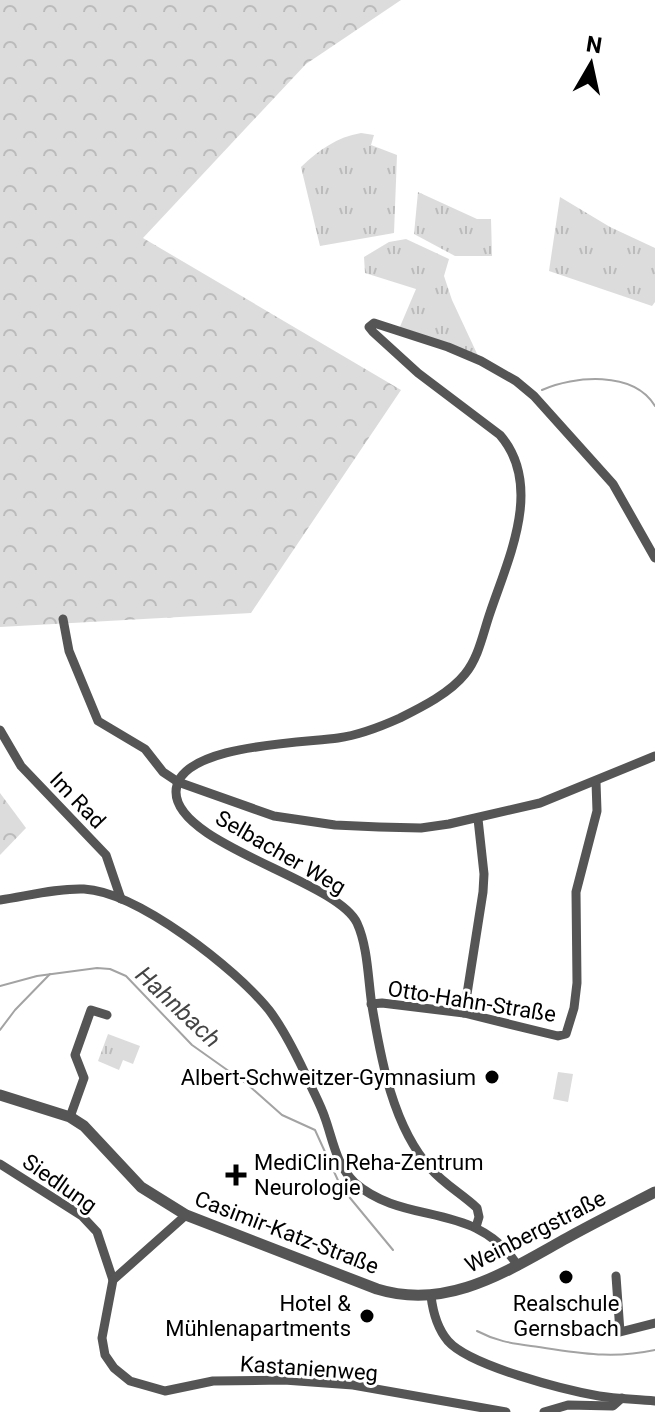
<svg xmlns="http://www.w3.org/2000/svg" width="655" height="1412" font-family="Roboto,sans-serif">
	<style>
		.grass { fill: url(#grass-tufts) }
		.forest { fill: url(#forest-crowns) }
		.pitch { fill: #dcdcdc }
		.lines { fill: none; stroke-linecap: round; stroke-linejoin: round }
		.stream { stroke: #a3a3a3; stroke-width: 2 }
		.minor { stroke: #555; stroke-width: 9 }
		.tertiary { stroke: #555; stroke-width: 11 }
		.poi-dot { fill: #000; stroke: #fff; stroke-width: 3 }
		.labels { text-anchor: middle; stroke-width: 6; stroke-linejoin: round; paint-order: stroke }
		.street-label { font-size: 22px; fill: #000; stroke: #fff }
		.poi-label { font-size: 22px; fill: #000; stroke: #fff; text-anchor: end }
		.water-label { font-size: 24px; font-style: italic; fill: #444; stroke: #fff }
	</style>
	<defs>
		<pattern id="grass-tufts" width="24" height="20" patternUnits="userSpaceOnUse" patternTransform="scale(2)"><rect width="24" height="20" fill="#dcdcdc"/><path d="M3 7l-1-3M5 7V3M7 7l1-3M15 17l-1-3M17 17v-4M19 17l1-3" fill="none" stroke="#bbb"/></pattern>
		<pattern id="forest-crowns" width="20" height="18" patternUnits="userSpaceOnUse" patternTransform="scale(2)"><rect width="20" height="18" fill="#dcdcdc"/><path d="M2 6a3 3 0 1 1 6 0M12 15a3 3 0 1 1 6 0" fill="none" stroke="#bbb"/></pattern>
	</defs>
	<rect width="100%" height="100%" fill="#fff"/>
	<g class="grass">
		<path d="M361 133 374 135 371 145 397 155 394 233 320 246 301 167C319 150 337 137 361 133Z"/>
		<polygon points="418,192 477,219 491,219 492,256 455,256 414,234"/>
		<polygon points="560,197 610,227 655,248 655,302 652,306 549,271"/>
		<polygon points="406,239 449,259 444,276 452,300 479,358 399,329 416,289 365,273 364,257 389,242"/>
		<polygon points="108,1034 140,1046 133,1064 123,1060 119,1070 98,1061"/>
	</g>
	<g class="forest">
		<polygon points="0,0 401,0 306,64 143,238 401,390 251,613 0,627"/>
		<polygon points="0,793 26,828 0,855"/>
	</g>
	<polygon class="pitch" points="558,1072 573,1074 568,1102 553,1099"/>
	<g class="lines">
		<g class="stream">
			<path d="M542 390C574 376 633 370 655 406"/>
			<polyline points="0,986 37,976 97,968 110,969 126,976 192,1045 247,1084 282,1115 315,1130 341,1187 393,1250"/>
			<polyline points="0,1030 15,1010 50,974"/>
			<path d="M477 1331C496 1341 510 1343 531 1346 577 1352 608 1360 655 1350"/>
		</g>
		<g class="minor">
			<polyline points="63,619 69,651 98,721 145,749 163,772 178,782 274,816 335,825 379,827 421,828 449,824 540,803 655,756"/>
			<polyline points="0,730 21,766 106,855 121,899"/>
			<path d="M0 900C27 896 57 888 84 889 138 892 236 969 269 1010 285 1031 299 1060 310 1084 315 1095 321 1106 325 1118 333 1140 336 1165 355 1183 406 1227 476 1200 518 1266"/>
			<polyline points="371,1004 382,1003 464,1013 558,1036 566,1034 574,1008 577,983 576,892 597,811 596,782"/>
			<polyline points="464,1013 483,892 484,874 478,819"/>
			<polyline points="70,1117 84,1078 75,1055 91,1010 107,1015"/>
			<polyline points="0,1164 82,1216 97,1232 113,1280"/>
			<polyline points="186,1215 113,1280 102,1338 105,1355 114,1368 130,1381 165,1391 213,1381 284,1380 353,1385 506,1412"/>
			<path d="M476 1227 479 1217 477 1208C462 1194 444 1184 431 1169 393 1127 381 1060 372 1006 368 980 368 947 357 923 337 880 176 845 176 792 176 744 304 743 338 738 360 735 380 727 400 718 422 707 450 693 465 674 479 657 483 633 490 613 508 559 544 486 500 435L418 373 373 332 369 327 374 323 448 347 481 361 516 381 534 396 613 484 655 558"/>
			<polyline points="616,1276 620,1332 655,1323"/>
			<path d="M431 1296C433 1313 437 1328 448 1341 470 1366 565 1390 599 1396 617 1399 637 1399 655 1401"/>
			<polyline points="544,1412 568,1405 613,1406 622,1398"/>
		</g>
		<path class="tertiary" d="M0 1095 70 1117 84 1126 141 1187 186 1215 377 1289C448 1311 507 1271 567 1238 596 1222 626 1207 655 1192"/>
	</g>
	<g class="poi-dot">
		<circle cx="492" cy="1077" r="8"/>
		<path d="M232 1163h8v8h8v8h-8v8h-8v-8h-8v-8h8z"/>
		<circle cx="566" cy="1277" r="8"/>
		<circle cx="367" cy="1316" r="8"/>
	</g>
	<g class="labels">
		<g class="street-label">
			<text transform="translate(78 800) rotate(46)" y="8">Im Rad</text>
			<text transform="translate(281 852) rotate(30)" y="8">Selbacher Weg</text>
			<text transform="translate(472 1001) rotate(9)" y="8">Otto-Hahn-Straße</text>
			<text transform="translate(60 1183) rotate(35)" y="8">Siedlung</text>
			<text transform="translate(535 1231) rotate(-27)" y="8">Weinbergstraße</text>
			<text transform="translate(287 1232) rotate(21)" y="8">Casimir-Katz-Straße</text>
			<text transform="translate(309 1368) rotate(4)" y="8">Kastanienweg</text>
		</g>
		<g class="poi-label">
			<text x="476" y="1085">Albert-Schweitzer-Gymnasium</text>
			<text x="254" y="1170" text-anchor="start">MediClin Reha-Zentrum<tspan x="254" dy="25">Neurologie</tspan></text>
			<text x="351" y="1311">Hotel &amp;<tspan x="351" dy="25">Mühlenapartments</tspan></text>
			<text x="566" y="1311" text-anchor="middle">Realschule<tspan x="566" dy="25">Gernsbach</tspan></text>
		</g>
		<g class="water-label">
			<text transform="translate(178 1007) rotate(43)" y="8">Hahnbach</text>
		</g>
	</g>
	<g transform="translate(591 64) rotate(9)" stroke="#ffffff" stroke-width="6" paint-order="stroke">
	<path d="M0-6L14 30L0 20L-14 30Z" fill="#000000"/>
	<text y="-12" font-size="22" font-weight="bold" text-anchor="middle" fill="#000000">N</text>
	</g>
</svg>
